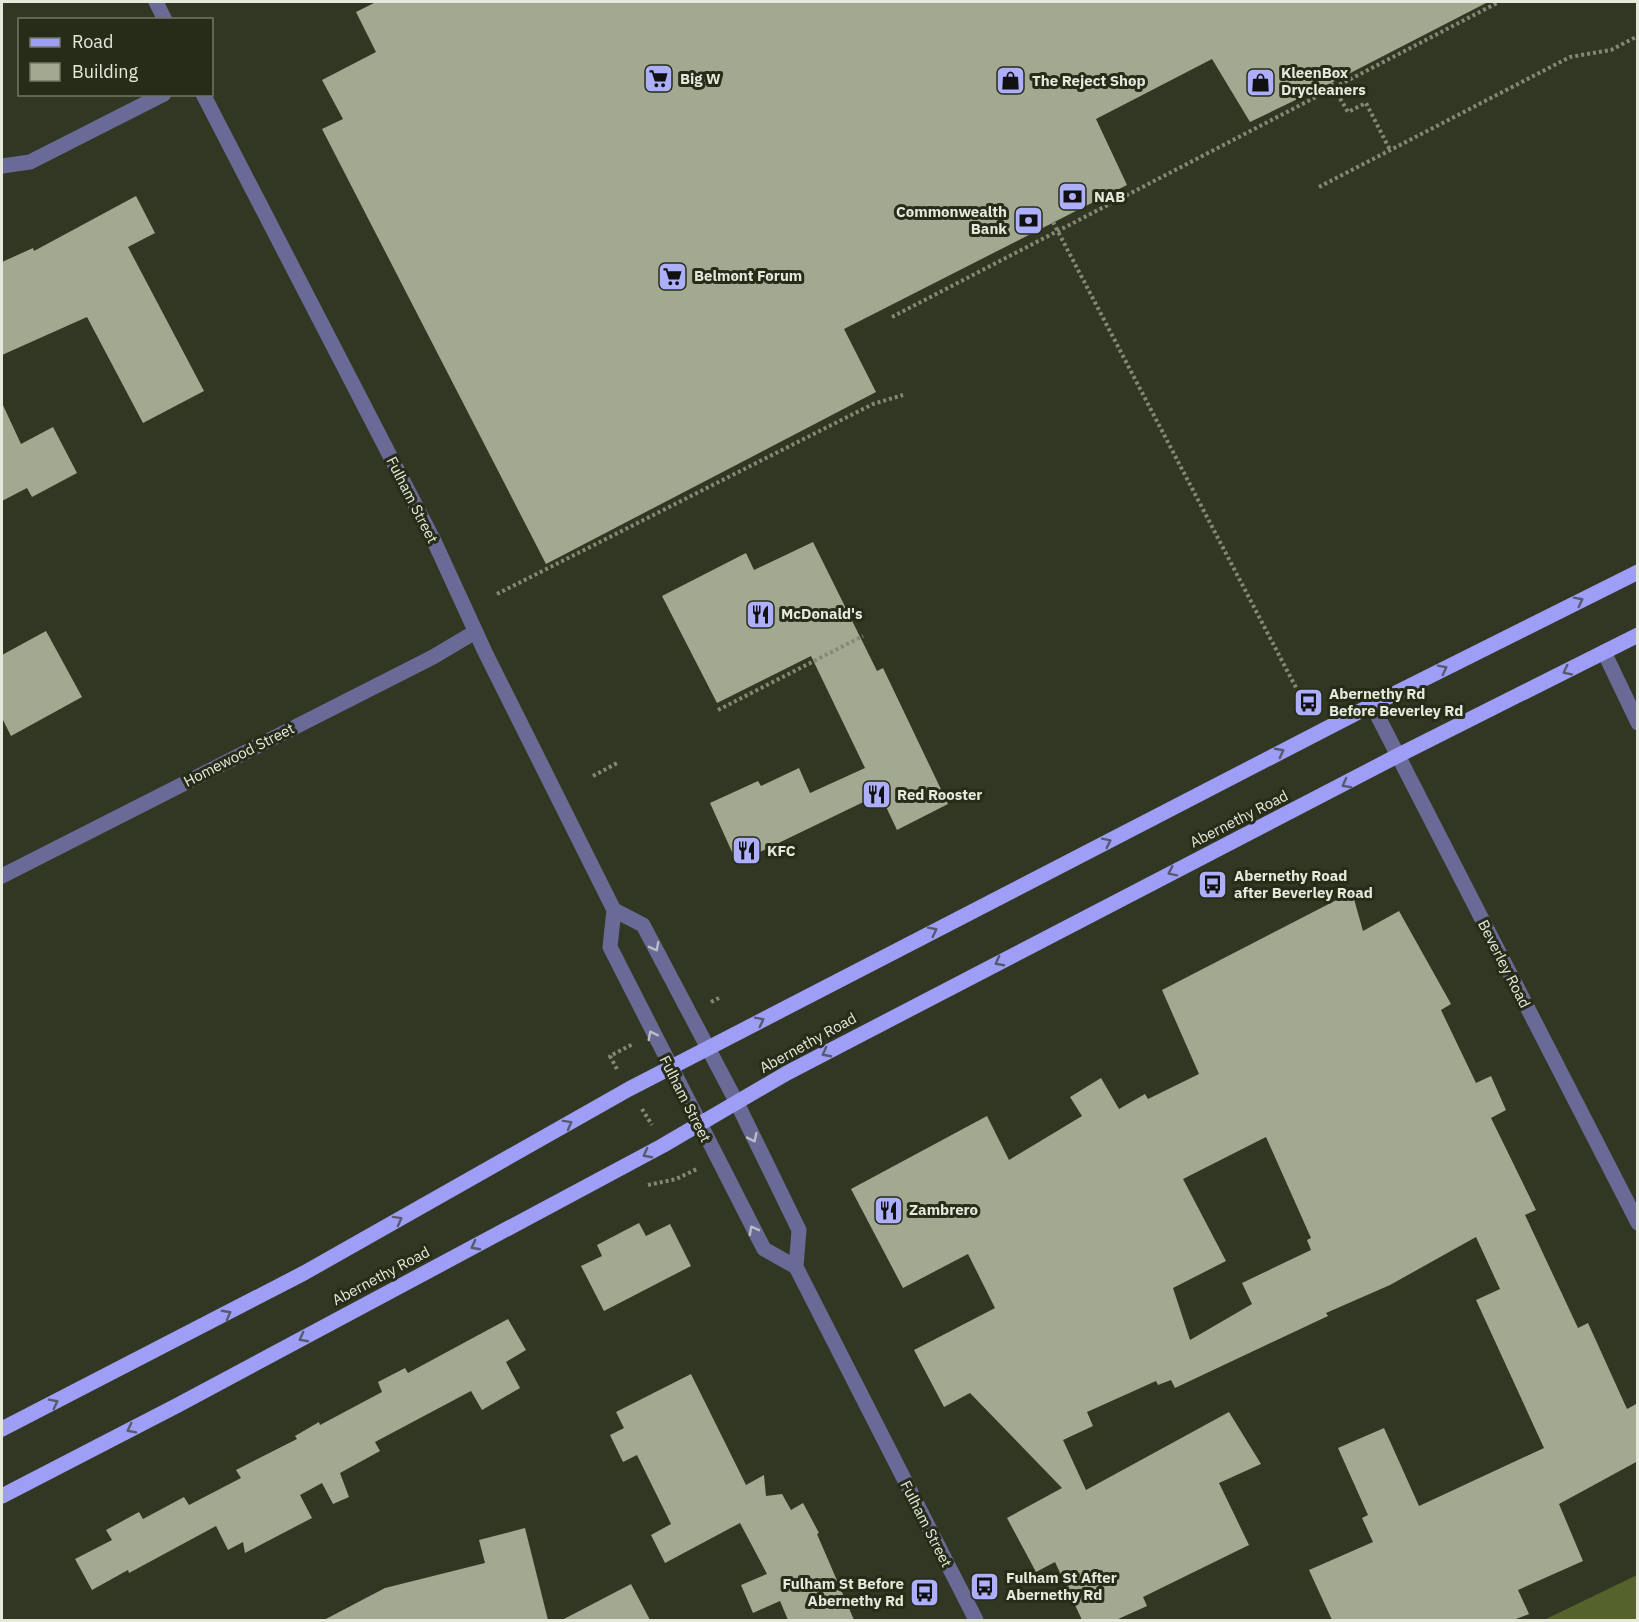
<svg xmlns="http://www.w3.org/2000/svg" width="1639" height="1622" font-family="'IBM Plex Sans',sans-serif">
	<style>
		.green { fill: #56622b }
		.building { fill: #a2a990; fill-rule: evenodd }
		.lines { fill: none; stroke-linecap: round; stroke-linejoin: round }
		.path { stroke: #838877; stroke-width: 4; stroke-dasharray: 3 3; stroke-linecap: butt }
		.lane { stroke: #696a95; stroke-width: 15 }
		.street { stroke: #696a95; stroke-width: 15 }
		.primary { stroke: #9e9ef6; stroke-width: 15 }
		.oneway { stroke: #575a71 }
		.oneway2 { stroke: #babdc3 }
		.labels { text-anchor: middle; stroke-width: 6; stroke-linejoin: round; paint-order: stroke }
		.poi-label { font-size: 15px; font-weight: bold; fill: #e5e9dc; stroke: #272c18; text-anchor: start }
		.street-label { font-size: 15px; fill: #e5e9dc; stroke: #272c18 }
	</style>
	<rect width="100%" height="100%" fill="#313722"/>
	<polygon class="green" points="1637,1575 1637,1620 1544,1620"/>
	<g class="building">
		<polygon points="376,2 1488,2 1331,83 1250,122 1212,59 1096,119 1127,185 844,329 876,392 546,564 322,129 343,119 322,80 376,52 356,12"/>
		<polygon points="136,196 155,233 128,247 204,391 143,423 87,317 2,355 2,262 33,248 34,251"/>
		<polygon points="2,403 21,444 53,427 77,473 32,497 27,488 2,501"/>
		<polygon points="813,542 877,671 883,668 948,804 897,830 880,794 737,863 710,803 758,781 761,786 799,768 810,793 865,768 811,656 717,703 662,596 746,553 754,570"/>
		<polygon points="46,631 82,697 11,736 2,718 2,655"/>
		<path d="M1352 892 1363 931 1399 911 1451 1004 1441 1010 1476 1083 1491 1076 1506 1110 1491 1118 1536 1210 1525 1215 1578 1328 1588 1323 1627 1409 1638 1403V1461L1559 1504 1583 1561 1518 1590 1529 1614 1513 1620H1332L1309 1570 1373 1542 1362 1518 1368 1515 1338 1448 1384 1428 1419 1506 1544 1448 1476 1300 1500 1289 1476 1237 1390 1285 1326 1313 1328 1316 1175 1388 1171 1380 1158 1385 1156 1381 1087 1412 1093 1426 1063 1440 1086 1490 1229 1412 1261 1464 1219 1483 1249 1545 1143 1597 1147 1606 1116 1620H1082L1055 1562 1036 1572 1007 1518 1062 1488 970 1393 944 1407 914 1350 995 1308 968 1254 903 1288 851 1189 987 1116 1009 1160 1082 1116 1070 1097 1101 1078 1119 1109 1145 1094 1148 1099 1199 1074 1162 990ZM1266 1137 1311 1238 1307 1240 1311 1250 1242 1283 1252 1304 1190 1340 1173 1288 1226 1261 1183 1179Z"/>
		<polygon points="639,1223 646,1236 670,1224 691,1266 604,1311 581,1266 602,1256 597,1245"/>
		<polygon points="508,1319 526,1350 506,1362 520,1388 482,1410 471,1391 375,1442 380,1451 340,1473 349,1497 333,1504 322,1483 300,1495 312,1518 245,1553 243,1542 228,1550 216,1526 129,1573 128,1570 92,1590 75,1559 112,1540 106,1530 139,1512 143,1519 184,1497 189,1505 241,1478 236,1470 297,1439 295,1436 319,1422 320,1425 382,1392 378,1382 405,1368 408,1373"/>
		<polygon points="691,1374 746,1485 764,1475 766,1496 782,1494 791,1510 803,1503 819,1533 817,1534 854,1620 788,1620 780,1601 753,1613 741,1585 767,1574 740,1523 665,1563 651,1535 671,1524 637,1455 623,1462 610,1435 624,1428 616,1412"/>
		<polygon points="525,1528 548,1620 324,1620 385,1588 485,1563 479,1540"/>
		<polygon points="631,1584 650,1620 562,1620"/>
	</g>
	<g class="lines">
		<g class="path">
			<polyline points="1331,83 1348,112 1366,103 1390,150"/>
			<polyline points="1319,187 1570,57 1611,50 1638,36"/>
			<polyline points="1053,222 1303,701"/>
			<polyline points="892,317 1499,2"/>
			<polyline points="497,594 873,404 903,395"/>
			<polyline points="718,710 863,636"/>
			<polyline points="593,776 619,762"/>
			<polyline points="711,1002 721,997"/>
			<polyline points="617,1069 610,1056 633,1044"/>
			<polyline points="642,1109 652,1125"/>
			<polyline points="648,1185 676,1179 697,1169"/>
		</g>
		<g class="lane">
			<polyline points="2,166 30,162 164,94"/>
			<polyline points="1604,652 1638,723"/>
		</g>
		<g class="street">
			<polyline points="156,2 165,20"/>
			<polyline points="203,94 434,541 485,652 614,910 610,947 764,1249 796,1267"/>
			<polyline points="1372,705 1638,1223"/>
			<polyline points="2,876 433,657 475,632"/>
			<polyline points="614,910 643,925 737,1103 799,1230 796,1267 976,1620"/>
		</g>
		<g class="primary">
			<polyline points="2,1429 304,1273 629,1089 1372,705 1638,572"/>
			<polyline points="2,1496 178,1405 662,1146 787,1073 1397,756 1638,635"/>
		</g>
	</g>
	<defs><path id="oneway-chevron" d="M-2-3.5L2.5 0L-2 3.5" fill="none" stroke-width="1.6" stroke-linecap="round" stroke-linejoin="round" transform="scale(1.5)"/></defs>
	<g class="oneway">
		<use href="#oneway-chevron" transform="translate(1579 601) rotate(-27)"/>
		<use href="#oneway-chevron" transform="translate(1443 669) rotate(-27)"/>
		<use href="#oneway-chevron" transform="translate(1567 671) rotate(153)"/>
		<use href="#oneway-chevron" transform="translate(1280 752) rotate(-28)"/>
		<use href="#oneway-chevron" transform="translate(1346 784) rotate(152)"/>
		<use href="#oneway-chevron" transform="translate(1107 842) rotate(-26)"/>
		<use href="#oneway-chevron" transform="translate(1172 872) rotate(154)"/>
		<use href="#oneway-chevron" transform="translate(933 931) rotate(-27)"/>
		<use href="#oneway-chevron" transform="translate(999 962) rotate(152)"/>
		<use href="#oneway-chevron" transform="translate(760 1021) rotate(-27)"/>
		<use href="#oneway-chevron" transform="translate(826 1053) rotate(152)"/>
		<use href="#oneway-chevron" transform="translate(568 1124) rotate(-29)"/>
		<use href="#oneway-chevron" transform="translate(647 1154) rotate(152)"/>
		<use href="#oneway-chevron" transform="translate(398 1220) rotate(-29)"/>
		<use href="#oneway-chevron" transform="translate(475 1246) rotate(152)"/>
		<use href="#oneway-chevron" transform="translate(227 1314) rotate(-28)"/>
		<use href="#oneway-chevron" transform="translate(303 1338) rotate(152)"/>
		<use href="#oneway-chevron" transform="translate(54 1403) rotate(-27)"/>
		<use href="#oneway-chevron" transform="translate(131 1429) rotate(153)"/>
	</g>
	<g class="oneway2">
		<use href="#oneway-chevron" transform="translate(655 947) rotate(62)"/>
		<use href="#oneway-chevron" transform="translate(652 1035) rotate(-117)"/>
		<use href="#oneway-chevron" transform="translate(753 1138) rotate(64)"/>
		<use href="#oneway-chevron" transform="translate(753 1230) rotate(-118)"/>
	</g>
	<defs>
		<symbol id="supermarket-square" viewBox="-11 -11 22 22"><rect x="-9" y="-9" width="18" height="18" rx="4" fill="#adaffb" stroke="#272c18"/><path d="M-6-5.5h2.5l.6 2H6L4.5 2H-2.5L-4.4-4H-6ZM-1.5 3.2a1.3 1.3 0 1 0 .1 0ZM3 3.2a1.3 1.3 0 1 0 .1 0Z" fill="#111"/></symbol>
		<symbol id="shop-square" viewBox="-11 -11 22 22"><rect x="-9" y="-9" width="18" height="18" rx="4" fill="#adaffb" stroke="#272c18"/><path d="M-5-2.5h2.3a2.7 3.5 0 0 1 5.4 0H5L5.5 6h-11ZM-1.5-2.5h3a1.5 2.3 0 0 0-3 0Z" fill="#111"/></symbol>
		<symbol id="bank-square" viewBox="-11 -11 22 22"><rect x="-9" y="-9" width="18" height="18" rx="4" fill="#adaffb" stroke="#272c18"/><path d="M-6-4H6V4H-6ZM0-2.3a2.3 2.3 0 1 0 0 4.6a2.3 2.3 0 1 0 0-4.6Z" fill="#111"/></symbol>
		<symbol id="restaurant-square" viewBox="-11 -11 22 22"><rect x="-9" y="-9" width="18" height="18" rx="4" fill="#adaffb" stroke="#272c18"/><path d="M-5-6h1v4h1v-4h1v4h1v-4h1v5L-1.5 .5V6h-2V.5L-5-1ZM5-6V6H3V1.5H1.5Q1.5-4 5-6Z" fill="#111"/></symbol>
		<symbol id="bus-square" viewBox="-11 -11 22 22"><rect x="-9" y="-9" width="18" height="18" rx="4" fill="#adaffb" stroke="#272c18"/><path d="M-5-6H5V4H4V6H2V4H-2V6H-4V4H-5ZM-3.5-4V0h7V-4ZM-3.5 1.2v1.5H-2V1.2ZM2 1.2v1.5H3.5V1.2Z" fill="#111"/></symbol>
	</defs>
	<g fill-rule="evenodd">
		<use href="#supermarket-square" x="642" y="62" width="33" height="33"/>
		<use href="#shop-square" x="994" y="64" width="33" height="33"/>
		<use href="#shop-square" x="1244" y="66" width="33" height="33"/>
		<use href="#bank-square" x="1056" y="180" width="33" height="33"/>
		<use href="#bank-square" x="1012" y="204" width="33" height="33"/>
		<use href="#supermarket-square" x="656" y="260" width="33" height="33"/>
		<use href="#restaurant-square" x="744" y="598" width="33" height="33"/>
		<use href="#bus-square" x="1292" y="686" width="33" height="33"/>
		<use href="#restaurant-square" x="860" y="778" width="33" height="33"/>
		<use href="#restaurant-square" x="730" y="834" width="33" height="33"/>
		<use href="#bus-square" x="1196" y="868" width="33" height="33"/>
		<use href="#restaurant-square" x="872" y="1194" width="33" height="33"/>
		<use href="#bus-square" x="968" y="1570" width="33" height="33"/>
		<use href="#bus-square" x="908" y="1576" width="33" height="33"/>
	</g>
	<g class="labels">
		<g class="poi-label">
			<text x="1281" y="78">KleenBox<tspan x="1281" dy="17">Drycleaners</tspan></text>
			<text x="680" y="84">Big W</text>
			<text x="1032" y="86">The Reject Shop</text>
			<text x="1094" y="202">NAB</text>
			<text x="1007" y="217" text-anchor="end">Commonwealth<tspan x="1007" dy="17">Bank</tspan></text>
			<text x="694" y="281">Belmont Forum</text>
			<text x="781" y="619">McDonald's</text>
			<text x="1329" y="699">Abernethy Rd<tspan x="1329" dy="17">Before Beverley Rd</tspan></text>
			<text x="897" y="800">Red Rooster</text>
			<text x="767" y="856">KFC</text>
			<text x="1234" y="881">Abernethy Road<tspan x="1234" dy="17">after Beverley Road</tspan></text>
			<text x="909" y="1215">Zambrero</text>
			<text x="1006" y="1583">Fulham St After<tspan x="1006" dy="17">Abernethy Rd</tspan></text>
			<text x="904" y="1589" text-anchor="end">Fulham St Before<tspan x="904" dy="17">Abernethy Rd</tspan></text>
		</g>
		<g class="street-label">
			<text transform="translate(412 500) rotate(63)" y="5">Fulham Street</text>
			<text transform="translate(239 755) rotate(-27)" y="5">Homewood Street</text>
			<text transform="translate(1239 819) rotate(-27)" y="5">Abernethy Road</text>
			<text transform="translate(1504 964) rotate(63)" y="5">Beverley Road</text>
			<text transform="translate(808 1043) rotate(-29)" y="5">Abernethy Road</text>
			<text transform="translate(685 1099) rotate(63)" y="5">Fulham Street</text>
			<text transform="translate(381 1276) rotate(-28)" y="5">Abernethy Road</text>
			<text transform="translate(926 1524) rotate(63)" y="5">Fulham Street</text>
		</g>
	</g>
	<rect width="1639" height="1622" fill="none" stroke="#e5e9dc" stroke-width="6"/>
	<rect x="18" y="18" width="195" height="78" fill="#272c18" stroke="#737866" stroke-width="1.5"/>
	<rect x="30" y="38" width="30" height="9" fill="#9e9ef6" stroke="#737866" stroke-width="1.5"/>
	<text x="72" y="48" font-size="18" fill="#e5e9dc">Road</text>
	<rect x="30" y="63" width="30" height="18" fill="#a2a990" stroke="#737866" stroke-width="1.5"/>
	<text x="72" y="78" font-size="18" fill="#e5e9dc">Building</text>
</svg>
